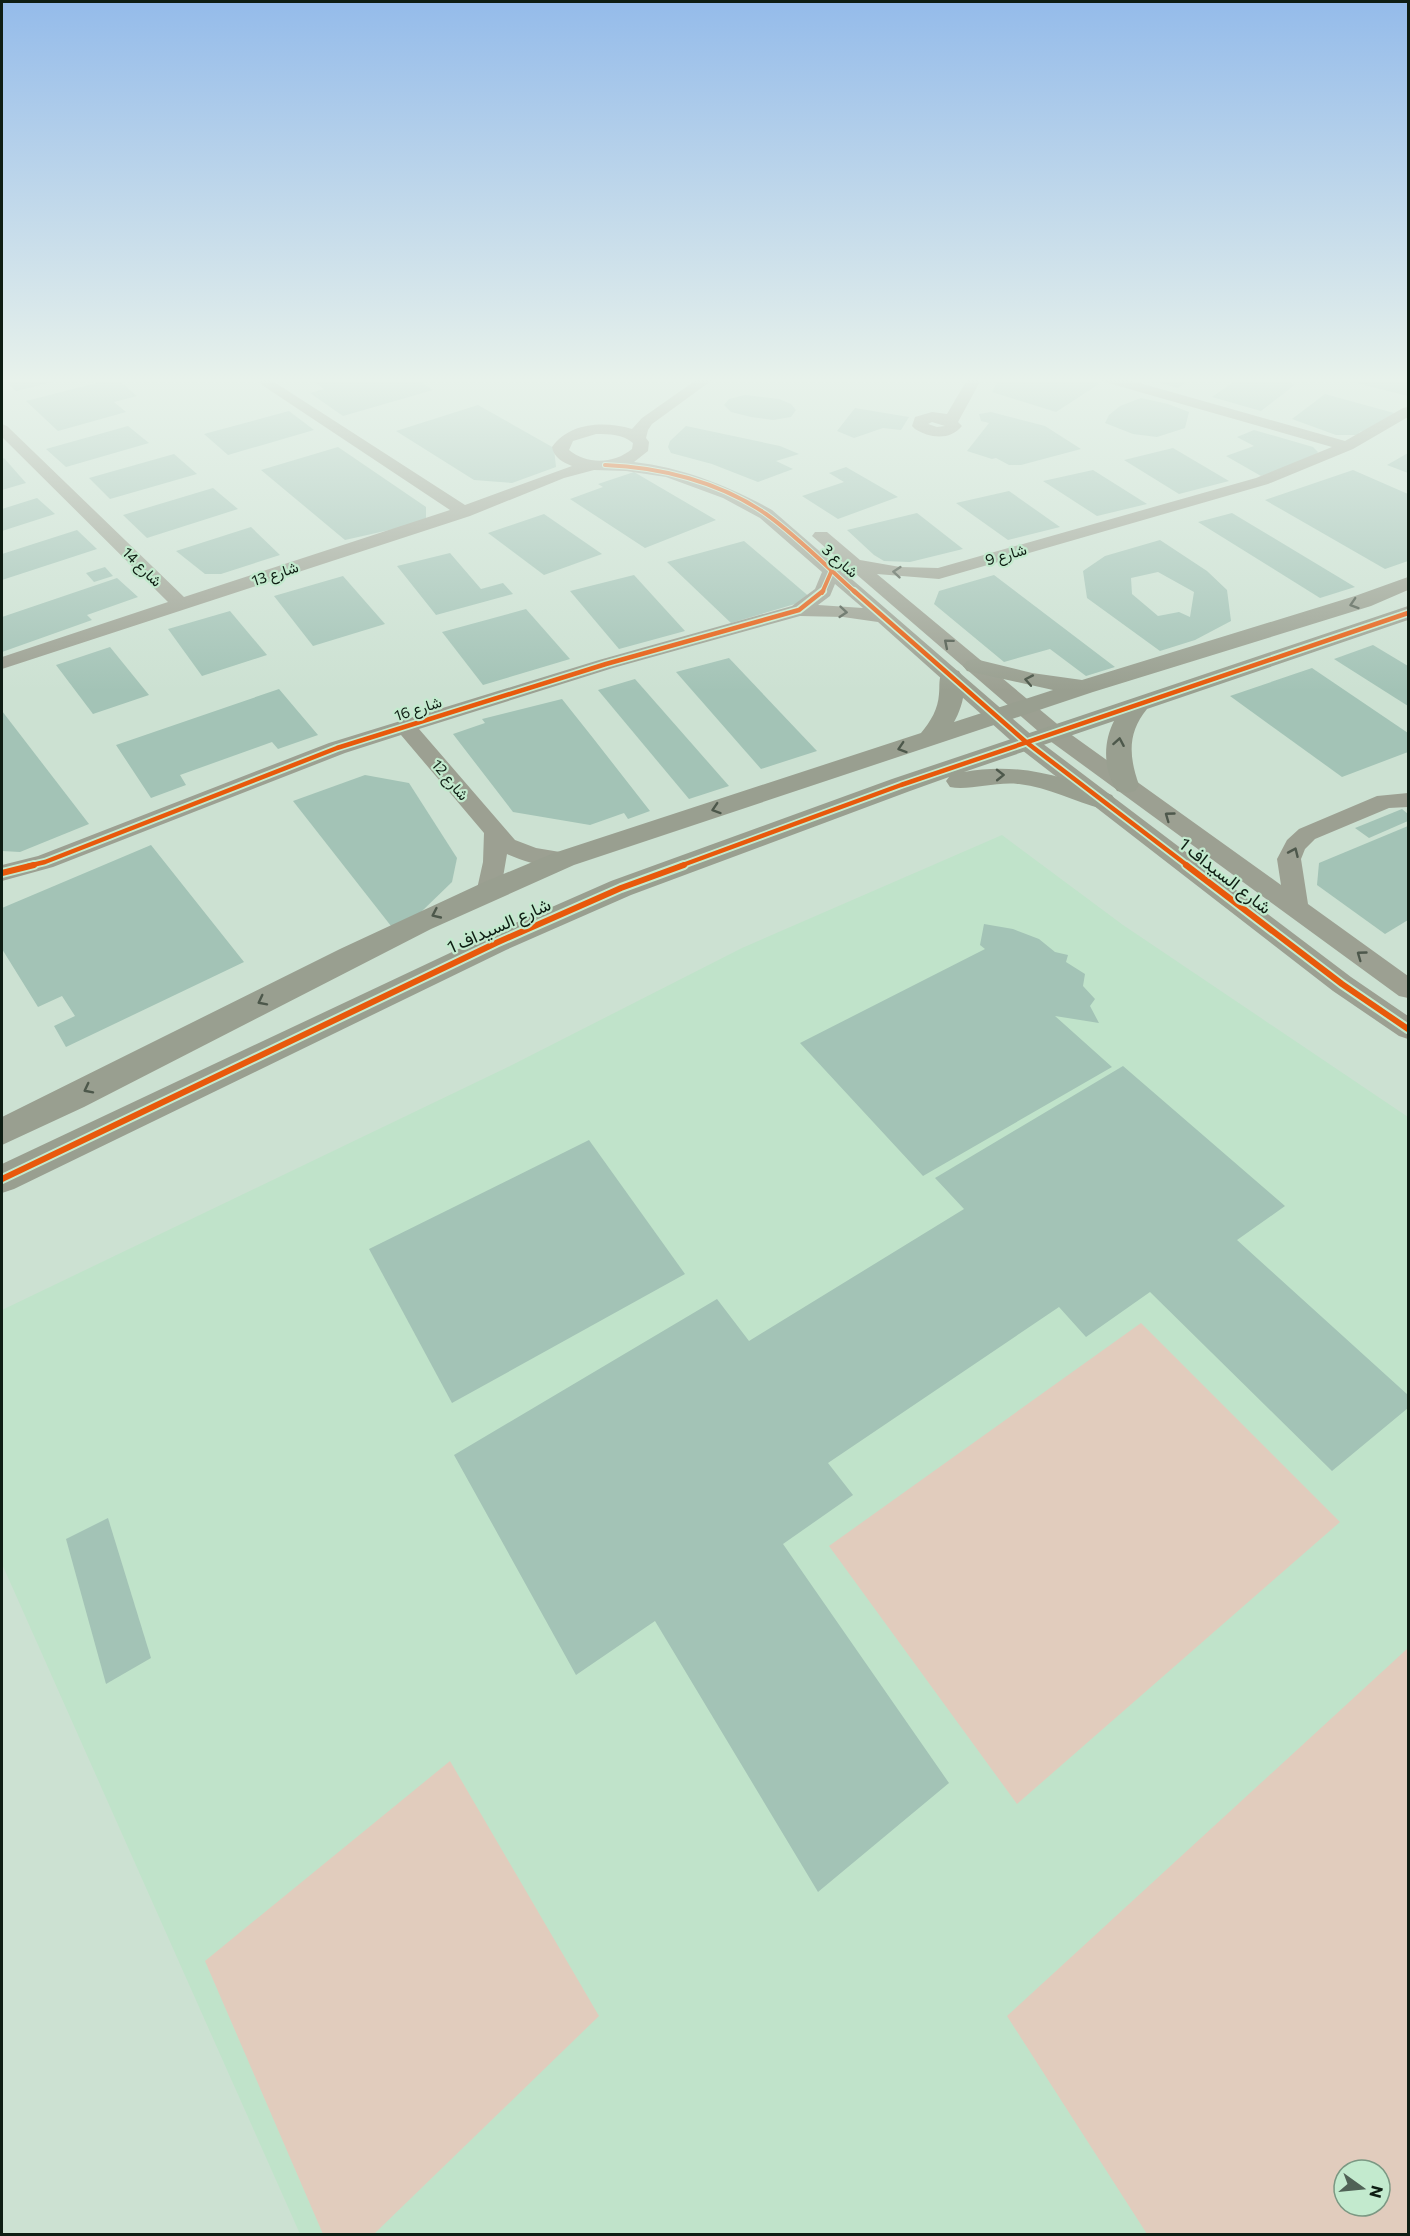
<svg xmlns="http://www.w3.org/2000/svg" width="1410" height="2236" font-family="Commissioner,Vazirmatn,sans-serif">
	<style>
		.built { fill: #c0e3ca; fill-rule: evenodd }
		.green { fill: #e1ccbd; fill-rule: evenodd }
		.building { fill: #a3c3b6; fill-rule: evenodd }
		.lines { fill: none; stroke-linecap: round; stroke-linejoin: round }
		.street { fill: #9ca092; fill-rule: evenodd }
		.secondary { fill: #999f90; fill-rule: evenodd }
		.cycleway-far2-casing { stroke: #c3eace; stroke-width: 6 }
		.cycleway-far1-casing { stroke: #c3eace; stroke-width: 8 }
		.cycleway-casing { stroke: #c3eace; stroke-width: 10 }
		.cycleway-far2 { stroke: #e8590c; stroke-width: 4 }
		.cycleway-far1 { stroke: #e8590c; stroke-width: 4.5 }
		.cycleway { stroke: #e8590c; stroke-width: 6 }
		.oneway { stroke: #4e584c }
		.oneway2 { stroke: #4d584b }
		.labels { text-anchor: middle; stroke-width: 4.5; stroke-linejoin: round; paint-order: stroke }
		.far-street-label { font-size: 15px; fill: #0e1d13; stroke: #c3eace }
		.street-label { font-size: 18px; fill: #0e1d13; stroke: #c3eace }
	</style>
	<rect width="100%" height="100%" fill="#cce1d2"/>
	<path class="built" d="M1002 835 1123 925 1408 1117V2234H300L2 1564V1310L510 1066 742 948ZM1344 2170H1380V2206H1344Z"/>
	<g class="green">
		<polygon points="1141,1323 1340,1522 1017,1804 829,1546"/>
		<path d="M1408 1648V2234H1147L1007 2016ZM1344 2170H1380V2206H1344Z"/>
		<polygon points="450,1761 599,2016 374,2234 323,2234 205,1961"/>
	</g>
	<g class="building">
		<polygon points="2,378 64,378 65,379 16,391"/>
		<polygon points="116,378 137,396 114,402 126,412 58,431 26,401"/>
		<polygon points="308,378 414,378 433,390 343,416 310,393 324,389"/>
		<polygon points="999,378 1077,378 1099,384 1056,412 992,392"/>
		<polygon points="1143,378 1192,378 1178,388"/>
		<polygon points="1239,378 1273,378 1296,384 1261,411 1212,397"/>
		<polygon points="1363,378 1408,378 1408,396 1356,383"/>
		<polygon points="1325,394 1394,413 1368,430 1359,432 1362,435 1336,435 1292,419"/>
		<polygon points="745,395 779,399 791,404 796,410 791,417 773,420 751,417 731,412 724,405 729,399"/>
		<polygon points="1141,398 1168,404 1189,412 1185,428 1157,437 1133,434 1105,423 1109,415 1120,406"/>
		<polygon points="478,405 554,448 556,467 512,483 474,480 396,431"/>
		<polygon points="855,408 909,417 901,430 883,428 854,438 837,431"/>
		<polygon points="289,411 314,430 228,455 204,434"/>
		<polygon points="991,412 1045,426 1081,449 1021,465 1009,465 996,458 992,459 967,451 989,423 981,421 979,414"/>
		<polygon points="128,426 149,443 66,467 46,449"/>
		<polygon points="686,426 780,446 799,454 776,461 793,469 758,482 712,464 671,453 668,447 670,441"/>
		<polygon points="1254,430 1313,447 1318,452 1315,457 1261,476 1226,456 1254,446 1237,437"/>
		<polygon points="338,447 426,507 426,518 416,524 345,540 261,470"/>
		<polygon points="1173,448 1229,481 1179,494 1124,460"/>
		<polygon points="1408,453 1408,473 1387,465"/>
		<polygon points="174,454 197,474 110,499 89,478"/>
		<polygon points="4,458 26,483 2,490 2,459"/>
		<polygon points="846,467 898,497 838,519 802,496 844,482 829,473"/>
		<polygon points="1093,470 1147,504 1097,516 1043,481"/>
		<polygon points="1353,470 1408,494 1408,561 1385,569 1265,500"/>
		<polygon points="634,472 716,520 645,548 570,499 603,487 598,484"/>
		<polygon points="213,488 238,509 147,538 123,515"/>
		<polygon points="1009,491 1060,527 1008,540 956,503"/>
		<polygon points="37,498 55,514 2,531 2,509"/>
		<polygon points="917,513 963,549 910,562 884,561 874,555 847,530"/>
		<polygon points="1232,513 1355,587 1320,598 1198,522"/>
		<polygon points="544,514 602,554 544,575 488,533"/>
		<polygon points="251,527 280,555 221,574 205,574 176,551"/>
		<polygon points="77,530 97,549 2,580 2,554"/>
		<path d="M1160 540 1207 571 1227 590 1231 621 1195 640 1160 651 1087 598 1083 571 1105 556ZM1158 572 1194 592 1190 617 1179 612 1158 616 1132 594 1131 578Z"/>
		<polygon points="744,541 812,599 731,623 667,562"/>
		<polygon points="450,553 481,589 503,583 513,594 436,615 397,566"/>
		<polygon points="105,567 113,576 94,582 86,573"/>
		<polygon points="634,575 685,631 619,649 570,591"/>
		<polygon points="994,575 1115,667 1086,676 1050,649 1004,662 934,604 939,591"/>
		<polygon points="343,576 385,624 313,646 274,596"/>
		<polygon points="117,578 138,597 87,615 92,620 2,652 2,617"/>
		<polygon points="526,609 570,659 483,685 442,632"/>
		<polygon points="230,611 267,655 202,676 168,629"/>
		<polygon points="1373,645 1408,666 1408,706 1334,659"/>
		<polygon points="110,647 149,695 93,714 56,665"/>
		<polygon points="729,658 817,751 761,769 676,672"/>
		<polygon points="1312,668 1408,733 1408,752 1342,777 1230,696"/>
		<polygon points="635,679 729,786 689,799 598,690"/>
		<polygon points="279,689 318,735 278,749 272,742 180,775 186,785 151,798 116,745"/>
		<polygon points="562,699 593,738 650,811 628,819 624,813 590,825 513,812 453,734 485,723 482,719"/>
		<polygon points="2,711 89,824 20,852 2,851"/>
		<polygon points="365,775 409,783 457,858 452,882 421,912 391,926 293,801"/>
		<polygon points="1402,809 1408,814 1408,821 1369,838 1355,828"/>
		<polygon points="1408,826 1408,920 1385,934 1317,885 1319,863"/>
		<polygon points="151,845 244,962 66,1047 54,1026 75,1016 62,996 38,1007 2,949 2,908"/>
		<polygon points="984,924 1013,929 1039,939 1055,952 1068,955 1066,962 1085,974 1083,986 1095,999 1090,1006 1099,1023 1055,1016 1112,1067 923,1176 800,1043 985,949 980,945"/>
		<polygon points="1123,1066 1285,1206 1237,1240 1408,1395 1408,1408 1332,1471 1150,1292 1086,1337 1059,1307 828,1463 853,1495 783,1544 949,1783 818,1892 655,1621 576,1675 454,1455 717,1299 749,1341 964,1209 935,1178"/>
		<polygon points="589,1140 685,1274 452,1403 369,1249"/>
		<polygon points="108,1518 151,1658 106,1684 66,1539"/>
	</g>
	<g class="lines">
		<g class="street">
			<path d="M268 378 465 505 572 466C563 462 554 458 552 447 570 422 605 421 632 429L642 418 699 378H715L652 424 648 430 646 438 649 442 648 451 634 462C684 468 729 486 772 510L1034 737 1351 977 1408 1016V1039L1399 1036 1333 991 1018 747 878 622 843 617 800 616 613 668 419 729 515 840 536 848 572 854 576 859 572 864C551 870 527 863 507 854L501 889 498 895 489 897 480 895 477 889 483 862 484 833 401 735 345 753 53 867 2 881V865L38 856 329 743 599 660 792 606 815 589 822 572 760 518 723 498 666 477 626 471 594 470 564 478 470 516 2 669V657L168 602 2 437V424L7 426 184 597 450 510 262 385 260 382 262 379ZM596 434C610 434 622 434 633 443L632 449C614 464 587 465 569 450L573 441ZM835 584 863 608 818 605 830 596Z"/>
			<path d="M968 378H982L958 422 962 426C950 441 929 438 915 429L912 426 915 417 932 412 947 414ZM932 422 945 426 937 427 928 424Z"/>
			<polygon points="1099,378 1122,378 1345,441 1403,408 1408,407 1408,417 1353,449 1268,484 939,579 877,574 1062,728 1281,885 1277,859 1287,840 1299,829 1377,796 1408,793 1408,807 1389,808 1315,839 1305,849 1301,859 1308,904 1408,976 1408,998 1399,996 1046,738 812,536 815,532 827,532 860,560 900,567 938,568 1256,478 1332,447 1101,381"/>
		</g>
		<g class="secondary">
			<path d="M1408 577V590L1371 606 1093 692 574 865 431 929 84 1107 2 1145V1117L340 949 482 883 554 853 921 733C931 721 938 709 939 694 940 686 938 678 943 671L951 669 959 671C969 685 962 708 954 722L1053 690 967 671 963 666 967 661 975 659 1032 673 1082 680 1355 596Z"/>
			<path d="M1408 606V620L1147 709C1127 733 1129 757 1139 785L1135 791 1126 793 1117 791C1103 770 1103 742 1114 721L964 772C1017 762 1063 776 1112 795L1116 801 1112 807 1103 809C1074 802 1049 787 1019 784 996 781 969 791 950 787L946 781 949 777 910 791 631 895 506 950 14 1189 2 1193V1164L486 936 611 881 892 779Z"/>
		</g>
		<defs>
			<g id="cycleway-far2">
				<path d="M605 465C660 467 720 482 766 514 797 536 827 567 856 593"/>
				<polyline points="822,593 832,570"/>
			</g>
			<g id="cycleway-far1">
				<polyline points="854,591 1026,742 1188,866"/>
				<polyline points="28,866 45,862 337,748 606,664 799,610 823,591"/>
				<polyline points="680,866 901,785 1408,613"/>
			</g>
			<g id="cycleway">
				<polyline points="1186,865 1342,984 1408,1029"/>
				<polyline points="2,873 34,865"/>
				<polyline points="2,1179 496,943 621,888 684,865"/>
			</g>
		</defs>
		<use href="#cycleway-far2" class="cycleway-far2-casing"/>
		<use href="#cycleway-far1" class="cycleway-far1-casing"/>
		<use href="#cycleway" class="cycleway-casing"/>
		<use href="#cycleway-far2" class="cycleway-far2"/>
		<use href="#cycleway-far1" class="cycleway-far1"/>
		<use href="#cycleway" class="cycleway"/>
	</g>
	<defs><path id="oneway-chevron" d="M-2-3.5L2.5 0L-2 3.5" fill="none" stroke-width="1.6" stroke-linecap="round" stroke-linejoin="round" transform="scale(1.5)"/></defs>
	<g class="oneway">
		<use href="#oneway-chevron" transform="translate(897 572) rotate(-175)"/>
		<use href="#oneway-chevron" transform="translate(843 612) rotate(5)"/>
		<use href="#oneway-chevron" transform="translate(948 643) rotate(-140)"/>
		<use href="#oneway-chevron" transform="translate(1169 816) rotate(-144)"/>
		<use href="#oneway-chevron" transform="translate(1294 852) rotate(-66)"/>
		<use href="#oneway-chevron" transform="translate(1361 955) rotate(-144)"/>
	</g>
	<g class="oneway2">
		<use href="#oneway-chevron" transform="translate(1354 604) rotate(162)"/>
		<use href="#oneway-chevron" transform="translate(1029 680) rotate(-169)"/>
		<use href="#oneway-chevron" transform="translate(1119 742) rotate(-80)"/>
		<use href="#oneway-chevron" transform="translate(902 748) rotate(162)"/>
		<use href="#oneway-chevron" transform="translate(1000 775) rotate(-1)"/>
		<use href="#oneway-chevron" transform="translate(716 809) rotate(162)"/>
		<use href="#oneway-chevron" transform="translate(436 914) rotate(155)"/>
		<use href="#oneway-chevron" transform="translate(262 1001) rotate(153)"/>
		<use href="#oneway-chevron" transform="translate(88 1089) rotate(153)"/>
	</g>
	<linearGradient id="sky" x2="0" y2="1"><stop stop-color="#94bbea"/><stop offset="0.55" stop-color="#e8f2eb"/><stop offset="1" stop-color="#e8f2eb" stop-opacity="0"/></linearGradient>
	<rect width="1410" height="691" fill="url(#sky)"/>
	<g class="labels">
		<g class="far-street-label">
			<text transform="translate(1006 555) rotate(-16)" y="5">شارع 9</text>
			<text transform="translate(840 561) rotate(41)" y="5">شارع 3</text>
			<text transform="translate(142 567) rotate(45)" y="5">شارع 14</text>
			<text transform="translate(275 574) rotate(-18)" y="5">شارع 13</text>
			<text transform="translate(418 709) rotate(-18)" y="5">شارع 16</text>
			<text transform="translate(450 780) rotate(50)" y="5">شارع 12</text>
		</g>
		<g class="street-label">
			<text transform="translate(1225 876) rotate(38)" y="6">شارع السيداف 1</text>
			<text transform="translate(499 926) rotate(-24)" y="6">شارع السيداف 1</text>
		</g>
	</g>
	<rect width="1410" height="2236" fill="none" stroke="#0e1d13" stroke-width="6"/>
	<g transform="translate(1362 2188) rotate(105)"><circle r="28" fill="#c3eace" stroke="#7b9883" stroke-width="1.5"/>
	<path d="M0-4.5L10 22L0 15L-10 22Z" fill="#506256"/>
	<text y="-9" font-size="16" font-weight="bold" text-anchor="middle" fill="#0e1d13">N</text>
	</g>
</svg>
